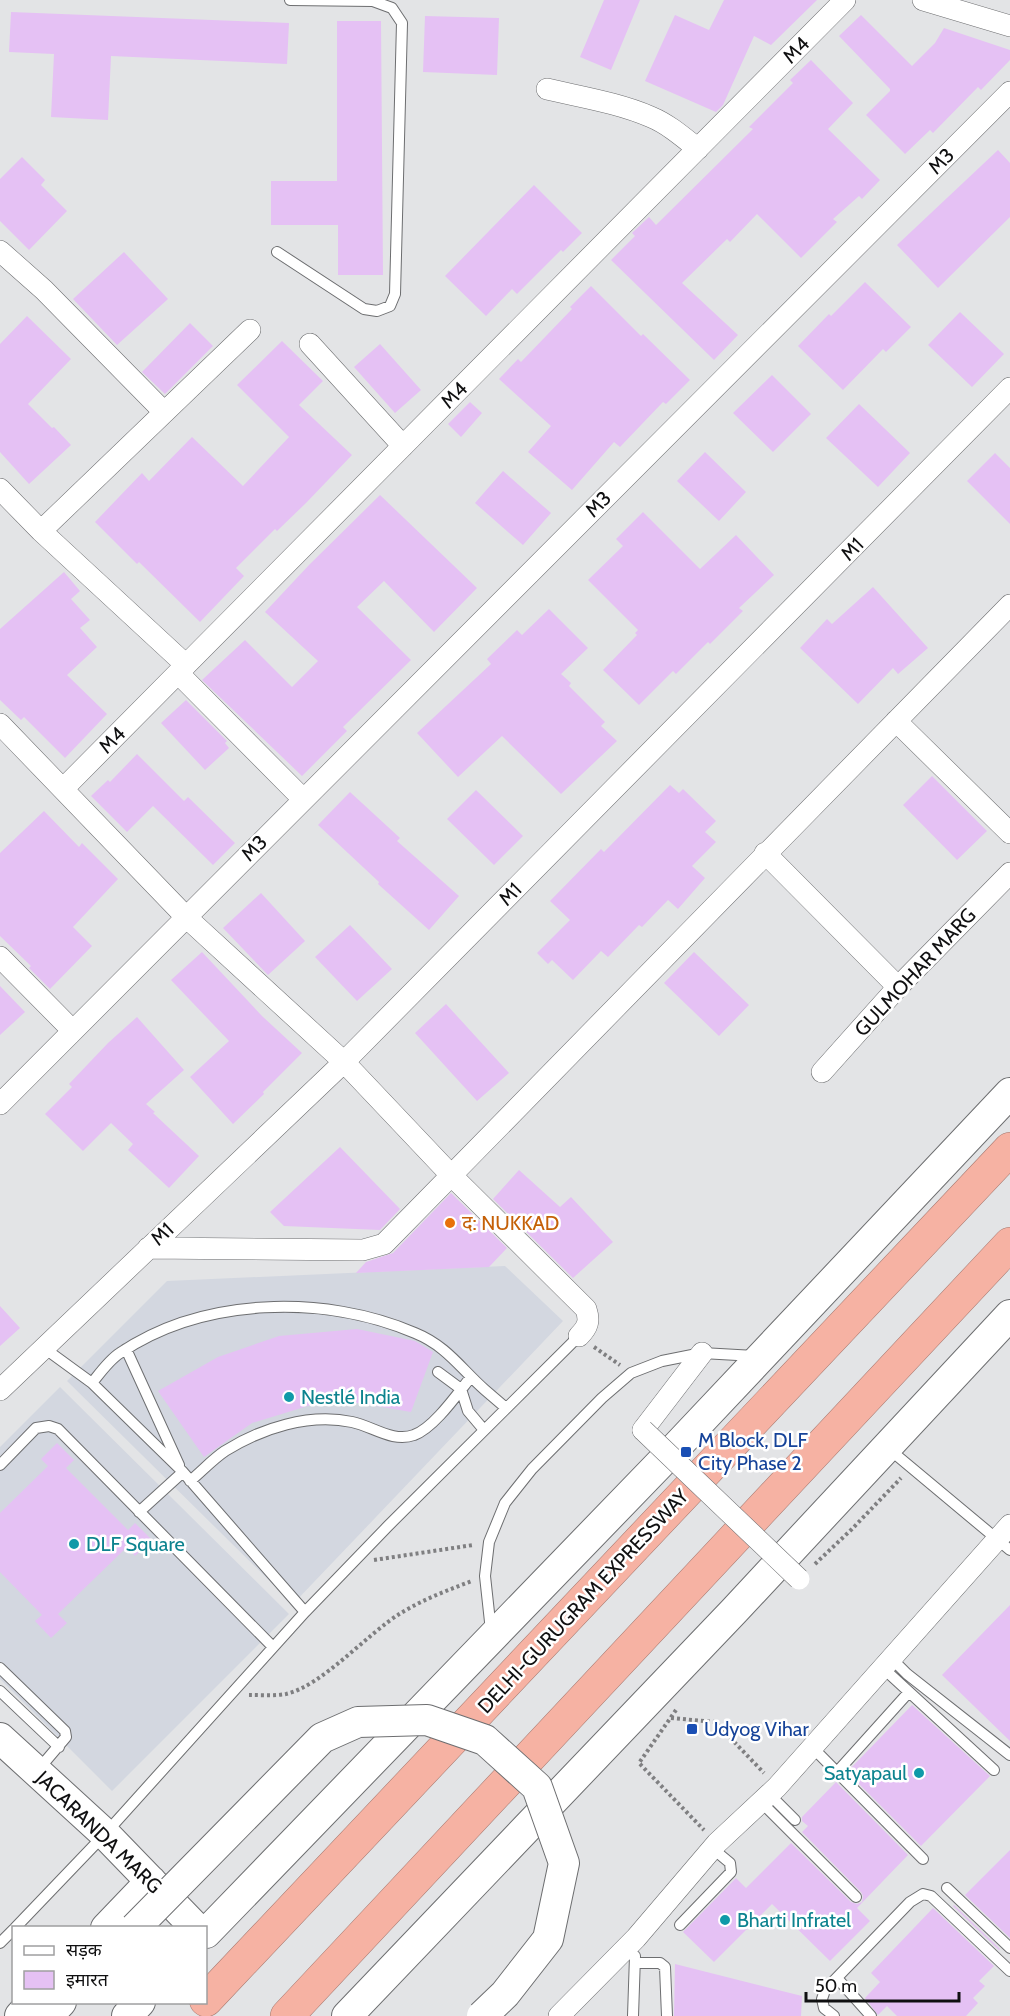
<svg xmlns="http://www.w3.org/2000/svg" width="1010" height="2016" font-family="Cabin,'Noto Sans Devanagari',sans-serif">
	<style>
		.built { fill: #d3d7e0 }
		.building { fill: #e5c1f4 }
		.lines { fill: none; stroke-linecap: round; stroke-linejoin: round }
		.lane-casing { stroke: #6d6e70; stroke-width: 12 }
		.street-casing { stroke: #6d6e70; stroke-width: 22 }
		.secondary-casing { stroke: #6d6e70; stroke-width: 32 }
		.highway-casing { stroke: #a67970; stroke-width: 34 }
		.path { stroke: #7f7f81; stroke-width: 4; stroke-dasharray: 3 3; stroke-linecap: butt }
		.lane { stroke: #fff; stroke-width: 10 }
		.street { stroke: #fff; stroke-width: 21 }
		.secondary { stroke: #fff; stroke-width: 30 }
		.highway { stroke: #f6b2a3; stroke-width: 33 }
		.street-bridge-casing { stroke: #6d6e70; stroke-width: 22; stroke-linecap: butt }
		.secondary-bridge-casing { stroke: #6d6e70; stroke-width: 32; stroke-linecap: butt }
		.street-bridge { stroke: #fff; stroke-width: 21 }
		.secondary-bridge { stroke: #fff; stroke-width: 30 }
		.food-dot { fill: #e8710a; stroke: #fff; stroke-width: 2 }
		.culture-dot { fill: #0f9aa8; stroke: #fff; stroke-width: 2 }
		.transit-dot { fill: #1a4fb4; stroke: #fff; stroke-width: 2 }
		.labels { text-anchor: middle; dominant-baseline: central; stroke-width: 5; stroke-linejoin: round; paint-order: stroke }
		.street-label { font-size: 20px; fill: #101011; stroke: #fff }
		.food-label { font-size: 20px; fill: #c56008; stroke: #fff; text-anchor: start }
		.culture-label { font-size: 20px; fill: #0d838f; stroke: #fff; text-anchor: start }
		.transit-label { font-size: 20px; fill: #164399; stroke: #fff; text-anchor: start }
	</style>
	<rect width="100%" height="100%" fill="#e3e4e6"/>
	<!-- built -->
	<path class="built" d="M 505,1266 L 563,1321 L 293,1604 L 67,1381 L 167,1281 Z
		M 60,1387 L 289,1614 L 112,1791 L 0,1679 L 0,1447 Z"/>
	<!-- building -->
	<path class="building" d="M 604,0 L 640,0 L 611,70 L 580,57 Z
		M 724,0 L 817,0 L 771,45 L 754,36 L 723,105 L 716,112 L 645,81 L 675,15 L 709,30 Z
		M 11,12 L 289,23 L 287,64 L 111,56 L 108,120 L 51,117 L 54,54 L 9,52 Z
		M 861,15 L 912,66 L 935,43 L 944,28 L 1010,50 L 1010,60 L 981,90 L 978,87 L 933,133 L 930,130 L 905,154 L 866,115 L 890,91 L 890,89 L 839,36 Z
		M 425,16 L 499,18 L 497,75 L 423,72 Z
		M 337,21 L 381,21 L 383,275 L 338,275 L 338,225 L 271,225 L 271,181 L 337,181 Z
		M 811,60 L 853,103 L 828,129 L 880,180 L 862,199 L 859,196 L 833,219 L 837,222 L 801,258 L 757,214 L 730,242 L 727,239 L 682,283 L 738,335 L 714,360 L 611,260 L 635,236 L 632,233 L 649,217 L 656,225 L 753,129 L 749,127 L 793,83 L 790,80 Z
		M 998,150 L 1010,163 L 1010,217 L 938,288 L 897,245 Z
		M 22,157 L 45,180 L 41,185 L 67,211 L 29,250 L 0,221 L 0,179 Z
		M 534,185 L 582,233 L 563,252 L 561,250 L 517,294 L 512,289 L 486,316 L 445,276 Z
		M 124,252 L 168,299 L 117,345 L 73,299 Z
		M 865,282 L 911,327 L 886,352 L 883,349 L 843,390 L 798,346 L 829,314 L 831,316 Z
		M 591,286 L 641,336 L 643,334 L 690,380 L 666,404 L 663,402 L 620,447 L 614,442 L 572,490 L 528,452 L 551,426 L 499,379 L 518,359 L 521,362 L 572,309 L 570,307 Z
		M 960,312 L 1004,354 L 972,387 L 928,345 Z
		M 27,316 L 71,359 L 28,404 L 52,428 L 54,427 L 71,445 L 29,484 L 0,452 L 0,344 Z
		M 190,323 L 213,346 L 165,394 L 142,372 Z
		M 282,341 L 323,381 L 299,405 L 352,455 L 306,503 L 277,531 L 275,529 L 236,568 L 244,576 L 200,622 L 139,562 L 137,564 L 95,522 L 142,473 L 149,481 L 192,437 L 243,486 L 289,437 L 237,385 Z
		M 380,344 L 421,390 L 395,413 L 354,367 Z
		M 772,375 L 811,414 L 773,452 L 733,413 Z
		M 470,402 L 482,413 L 461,437 L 448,424 Z
		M 859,404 L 910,453 L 878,487 L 826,438 Z
		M 705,452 L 746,492 L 719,521 L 677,481 Z
		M 995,453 L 1010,468 L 1010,524 L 967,481 Z
		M 503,471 L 551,513 L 523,545 L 475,503 Z
		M 380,495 L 477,588 L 434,632 L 384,581 L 357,607 L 411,660 L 343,727 L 347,731 L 302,776 L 202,680 L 245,640 L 292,687 L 318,661 L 265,612 L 309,565 Z
		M 643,512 L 700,569 L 736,535 L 774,575 L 739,608 L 743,611 L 710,644 L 708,642 L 676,674 L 673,671 L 639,705 L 603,670 L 637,635 L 635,633 L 638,630 L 588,580 L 623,546 L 616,539 Z
		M 64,572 L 80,591 L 71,599 L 90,620 L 80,628 L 97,647 L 67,675 L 107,714 L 65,758 L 24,717 L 21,720 L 0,700 L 0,629 Z
		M 873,587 L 928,648 L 898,674 L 893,668 L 858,704 L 800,648 L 827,619 L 832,624 Z
		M 549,609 L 588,648 L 561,674 L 571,683 L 569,686 L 605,722 L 601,726 L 617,741 L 561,794 L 502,736 L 458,777 L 417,733 L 491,664 L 487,659 L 517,630 L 522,635 Z
		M 186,700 L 227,741 L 225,743 L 229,748 L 205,770 L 161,723 Z
		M 137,754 L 184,801 L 188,797 L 235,843 L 213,865 L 153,806 L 127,832 L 91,796 L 108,780 L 110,782 Z
		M 932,776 L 987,831 L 957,860 L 903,805 Z
		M 670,785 L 679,793 L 683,789 L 716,821 L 705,832 L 716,842 L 692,866 L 705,878 L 678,909 L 668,900 L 642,927 L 639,925 L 608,957 L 601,951 L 573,980 L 552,960 L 548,964 L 537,953 L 570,920 L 550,901 L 601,849 L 604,852 Z
		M 476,790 L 523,836 L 494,865 L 447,819 Z
		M 350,792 L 400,838 L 397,841 L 459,896 L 429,930 L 378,884 L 379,882 L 318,825 Z
		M 44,811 L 79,847 L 82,843 L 118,879 L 73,927 L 92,946 L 50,989 L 29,968 L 31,966 L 0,936 L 0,853 Z
		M 261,893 L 305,941 L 268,975 L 223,928 Z
		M 350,925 L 392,969 L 357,1001 L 315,957 Z
		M 202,952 L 262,1016 L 302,1053 L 263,1092 L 264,1094 L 233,1124 L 190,1077 L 229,1041 L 171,980 Z
		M 694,952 L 749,1005 L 719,1036 L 664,983 Z
		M 0,986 L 25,1012 L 0,1035 Z
		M 446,1004 L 509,1073 L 477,1101 L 415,1033 Z
		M 137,1017 L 184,1070 L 146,1104 L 155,1112 L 153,1113 L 199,1156 L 169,1188 L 128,1150 L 133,1144 L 111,1123 L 83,1151 L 45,1114 L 72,1087 L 69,1084 L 108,1043 Z
		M 340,1147 L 400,1209 L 380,1230 L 284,1226 L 270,1212 Z
		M 519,1170 L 560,1207 L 571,1197 L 613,1242 L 573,1278 L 493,1199 Z
		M 451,1193 L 507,1248 L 489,1267 L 356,1273 L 366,1262 L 393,1253 Z
		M 0,1306 L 20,1328 L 0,1346 Z
		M 357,1329 L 415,1341 L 433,1352 L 411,1412 L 359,1403 L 311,1405 L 252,1423 L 204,1457 L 158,1391 L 218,1357 L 279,1336 Z
		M 57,1443 L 74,1460 L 66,1468 L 128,1530 L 135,1523 L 152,1540 L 135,1556 L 127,1547 L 58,1614 L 67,1623 L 51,1638 L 35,1621 L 42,1615 L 0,1572 L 0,1513 L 48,1466 L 41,1459 Z
		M 1010,1605 L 1010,1741 L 942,1675 Z
		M 912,1705 L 990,1776 L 921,1846 L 847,1772 Z
		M 836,1782 L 908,1855 L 857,1908 L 870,1921 L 830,1961 L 772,1904 L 714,1962 L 683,1932 L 736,1878 L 746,1888 L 791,1843 L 851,1902 L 857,1904 L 862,1902 L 863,1896 L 861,1892 L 802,1832 L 808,1826 L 802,1821 L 802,1817 Z
		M 1010,1850 L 1010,1938 L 965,1895 Z
		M 954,1905 L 1000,1949 L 999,1950 L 953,1906 Z
		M 933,1908 L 994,1966 L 979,1981 L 985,1986 L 973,1998 L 978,2003 L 966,2016 L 897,2016 L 887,2006 L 878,2015 L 865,1998 L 880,1982 L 871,1973 Z
		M 675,1964 L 802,1996 L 801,2016 L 674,2016 Z"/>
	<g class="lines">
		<!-- lane casing -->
		<g class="lane-casing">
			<path id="lane" d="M 277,252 L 364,309 L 377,311 L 390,306 L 395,294 L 402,23 L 392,8 L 373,1 L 290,0
				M 44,1348 L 92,1383
				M 126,1349 L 179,1465
				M 438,1372 L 461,1389 L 468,1411 L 484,1430
				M 889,1449 L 1010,1550
				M 0,1465 L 36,1428 L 49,1426 L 58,1429 L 273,1647
				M 190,1481 C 202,1471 213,1459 225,1451 C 262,1428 309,1413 352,1422 C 372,1426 393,1443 414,1435 C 434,1428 458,1393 471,1377
				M 139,1512 L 183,1472
				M 305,1612 L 182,1471 L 92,1383 C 100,1373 109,1360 120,1353 C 203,1297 324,1294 415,1333 C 447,1346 461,1369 485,1390 C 492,1396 499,1402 506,1408
				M 491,1631 L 485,1576 L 489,1542 L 505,1503 L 532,1469 L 602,1398 L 631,1373 L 662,1361 L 702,1353 L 755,1356
				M 891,1658 L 907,1674 L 1010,1755
				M 0,1668 L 65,1731 L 66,1737 L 38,1770
				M 883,1668 L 994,1770
				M 0,1691 L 59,1747
				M 812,1747 L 923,1859
				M 837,1772 L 909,1692
				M 769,1794 L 795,1820
				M 761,1802 L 856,1897
				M 947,1888 L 1010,1948
				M 680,1925 L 731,1872 L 730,1863 L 712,1848
				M 15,1928 L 105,1834 L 305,1612 L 388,1526 L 579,1336
				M 0,1943 L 14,1929
				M 635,1963 L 660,1963 L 665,1967 L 667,2016
				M 837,1978 L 871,2016
				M 633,2016 L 635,1956
				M 834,2016 L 824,2008 L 822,1999 L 825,1990 L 910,1902 L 923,1894 L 931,1896 L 1010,1971"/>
		</g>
		<!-- street casing -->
		<g class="street-casing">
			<path id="street" d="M 923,0 L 1010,26
				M 547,89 C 581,97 619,103 651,117 C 668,124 683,137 698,149
				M 0,251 L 44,290 L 164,412
				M 310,344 L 403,446
				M 0,489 L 41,531 L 186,665
				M 41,531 L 250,330
				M 178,673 L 303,799
				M 896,721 L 1010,833
				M 0,724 L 186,917 L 344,1062 L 450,1174 L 586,1309 C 590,1321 588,1327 579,1336
				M 63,789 L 845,0
				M 765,853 L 898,987
				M 0,957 L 73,1031
				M 822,1072 L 898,987 L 1010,873
				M 0,1104 L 1010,92
				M 148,1248 L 363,1250 L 384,1244 L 1010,605
				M 0,1390 L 344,1062 L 1010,388
				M 643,1430 L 702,1353
				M 559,2016 L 636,1938 L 717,1843 L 777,1787 L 1010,1525"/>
		</g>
		<!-- secondary casing -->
		<g class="secondary-casing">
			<path id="secondary" d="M 0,1738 L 105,1834 L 196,1928
				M 106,1928 L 151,1881
				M 206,1933 L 678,1445 L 1010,1093
				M 20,2016 L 33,2002
				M 48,2016 L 61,2002
				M 127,2016 L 140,2002
				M 347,2016 L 734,1611 L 1010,1315"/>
		</g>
		<!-- highway casing -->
		<g class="highway-casing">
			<path id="highway" d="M 206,2000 L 1010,1149
				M 287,2016 L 1010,1244"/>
		</g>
		<!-- path -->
		<path class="path" d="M 594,1347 L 620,1365
			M 374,1560 L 473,1545
			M 815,1564 L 852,1529 L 901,1478
			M 249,1695 C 261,1695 275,1696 286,1694 C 322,1686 368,1633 401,1613 C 424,1599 448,1590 472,1581
			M 676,1710 L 639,1763 L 704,1830
			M 671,1718 L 715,1722 L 764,1773"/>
		<!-- lane -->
		<use href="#lane" class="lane"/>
		<!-- street -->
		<use href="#street" class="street"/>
		<!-- secondary -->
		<use href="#secondary" class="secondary"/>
		<!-- highway -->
		<use href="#highway" class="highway"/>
		<!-- street-bridge casing -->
		<g class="street-bridge-casing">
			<path id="street-bridge" d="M 643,1430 L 799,1579"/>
		</g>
		<!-- secondary-bridge casing -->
		<g class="secondary-bridge-casing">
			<path id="secondary-bridge" d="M 135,1928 L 322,1738 L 358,1722 L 427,1720 L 485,1740 L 537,1787 L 564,1863 L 548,1939 L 505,1994 L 482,2016"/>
		</g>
		<!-- street-bridge -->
		<use href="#street-bridge" class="street-bridge"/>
		<!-- secondary-bridge -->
		<use href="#secondary-bridge" class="secondary-bridge"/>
	</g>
	<!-- markers -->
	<circle class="food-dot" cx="450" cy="1223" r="6"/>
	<g class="culture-dot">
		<circle cx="289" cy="1397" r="6"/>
		<circle cx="74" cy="1544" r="6"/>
		<circle cx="919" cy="1773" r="6"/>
		<circle cx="725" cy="1920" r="6"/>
	</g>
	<g class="transit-dot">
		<rect x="680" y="1446" width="12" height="12" rx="3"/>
		<rect x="686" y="1723" width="12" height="12" rx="3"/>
	</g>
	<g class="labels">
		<!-- street labels -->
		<g class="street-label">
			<text transform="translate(796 50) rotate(-45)">M4</text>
			<text transform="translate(941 161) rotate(-45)">M3</text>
			<text transform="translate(454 395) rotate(-45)">M4</text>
			<text transform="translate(598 504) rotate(-45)">M3</text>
			<text transform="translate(852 549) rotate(-45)">M1</text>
			<text transform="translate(112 740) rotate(-45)">M4</text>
			<text transform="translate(254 848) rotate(-45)">M3</text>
			<text transform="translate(510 894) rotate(-45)">M1</text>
			<text transform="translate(915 972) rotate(-47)">GULMOHAR MARG</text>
			<text transform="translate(162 1234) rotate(-43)">M1</text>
			<text transform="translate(583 1601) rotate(-47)">DELHI-GURUGRAM EXPRESSWAY</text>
			<text transform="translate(99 1832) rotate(44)">JACARANDA MARG</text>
		</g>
		<!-- food labels -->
		<g class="food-label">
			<text x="462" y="1223">द: NUKKAD</text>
		</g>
		<!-- culture labels -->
		<g class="culture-label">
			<text x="301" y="1397">Nestlé India</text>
			<text x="86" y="1544">DLF Square</text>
			<text x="907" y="1773" text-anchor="end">Satyapaul</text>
			<text x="737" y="1920">Bharti Infratel</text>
		</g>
		<!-- transit labels -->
		<g class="transit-label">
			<text x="698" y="1440">M Block, DLF<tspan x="698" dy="23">City Phase 2</tspan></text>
			<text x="704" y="1729">Udyog Vihar</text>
		</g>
	</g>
	<!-- legend -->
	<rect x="12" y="1926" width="195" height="78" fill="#ffffff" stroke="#9f9fa0" stroke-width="1.5"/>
	<rect x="24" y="1946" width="30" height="9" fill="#ffffff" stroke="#9f9fa0" stroke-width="1.5"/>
	<text x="66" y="1956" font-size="18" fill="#101011">सड़क</text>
	<rect x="24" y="1971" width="30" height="18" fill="#e5c1f4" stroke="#9f9fa0" stroke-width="1.5"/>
	<text x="66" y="1986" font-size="18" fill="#101011">इमारत</text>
	<!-- scale -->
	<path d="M806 1992v9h153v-9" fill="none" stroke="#101011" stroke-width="3"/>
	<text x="815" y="1992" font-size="18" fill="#101011" stroke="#ffffff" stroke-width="4.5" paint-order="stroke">50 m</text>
</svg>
